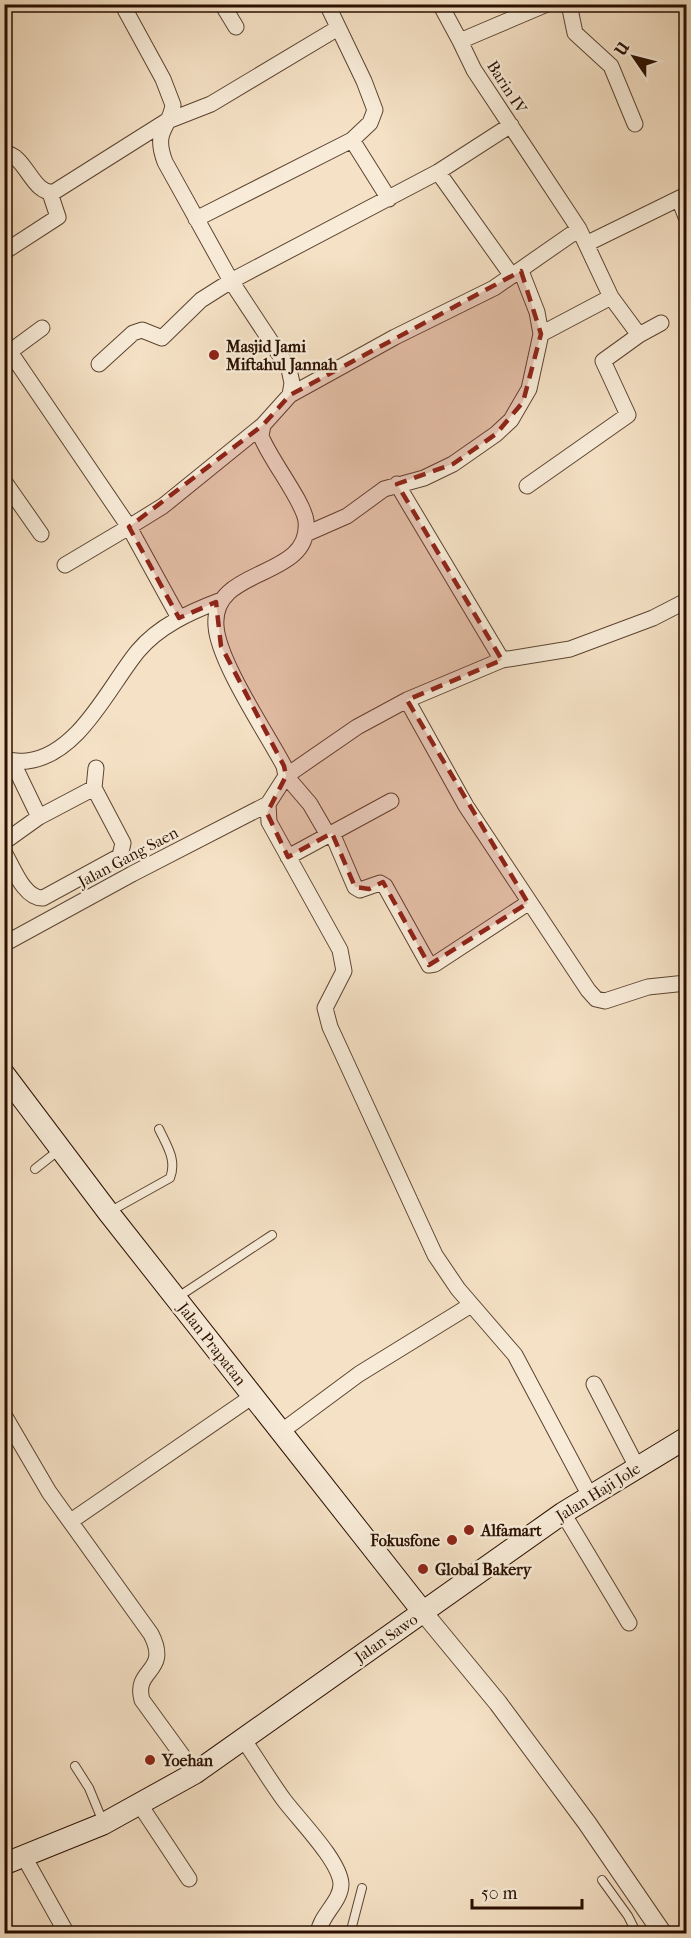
<svg xmlns="http://www.w3.org/2000/svg" width="691" height="1938" font-family="'IM FELL French Canon',serif">
	<style>
		.lines { fill: none; stroke-linecap: round; stroke-linejoin: round }
		.service-casing { stroke: #5c4431; stroke-width: 10 }
		.minor-casing { stroke: #5c4431; stroke-width: 17 }
		.tertiary-casing { stroke: #5c4431; stroke-width: 20 }
		.secondary-casing { stroke: #290f00; stroke-width: 23 }
		.service { stroke: #f8ecd9; stroke-width: 8 }
		.minor { stroke: #f8ecd9; stroke-width: 15 }
		.tertiary { stroke: #f8ecd9; stroke-width: 18 }
		.secondary { stroke: #f8ecd9; stroke-width: 21 }
		.marked { fill: #8f2418; fill-opacity: 0.2; stroke: #8f2418; stroke-width: 4.5; stroke-dasharray: 12 8; stroke-linejoin: round }
		.poi-dot { fill: #8f2418; stroke: #f8ecd9; stroke-width: 2 }
		.labels { text-anchor: middle; dominant-baseline: central; stroke-width: 5; stroke-linejoin: round; paint-order: stroke }
		.street-label { font-size: 16px; fill: #290f00; stroke: #f8ecd9 }
		.poi-label { font-size: 16px; font-weight: bold; fill: #290f00; stroke: #f8ecd9; text-anchor: start }
	</style>
	<rect width="100%" height="100%" fill="#f5e1c5"/>
	<filter id="stains"><feTurbulence type="fractalNoise" baseFrequency=".00333" numOctaves="4"/><feColorMatrix values="0 0 0 0 .2 0 0 0 0 .09 0 0 0 0 .02 0 0 0 .5 -.17"/></filter>
	<radialGradient id="worn" r=".72"><stop offset=".6" stop-color="#630" stop-opacity="0"/><stop offset="1" stop-color="#630" stop-opacity=".3"/></radialGradient>
	<g class="lines">
		<!-- service casing -->
		<g class="service-casing">
			<path id="service" d="M 35,1169 L 59,1150
				M 109,1212 L 170,1178 C 177,1160 167,1146 159,1129
				M 178,1297 L 272,1235
				M 75,1766 L 89,1788 L 103,1822
				M 602,1880 L 628,1916 L 637,1934
				M 350,1934 L 362,1888"/>
		</g>
		<!-- minor casing -->
		<g class="minor-casing">
			<path id="minor" d="M 122,4 L 163,79 L 173,105 C 169,130 153,130 165,162 L 231,281 L 289,369 L 292,383 L 290,395 L 263,425 L 261,436 C 269,458 304,502 306,521 C 312,581 211,565 216,626 C 218,661 266,732 284,766 L 286,776 L 268,804 L 269,822 L 340,950 L 344,971 L 325,1008 L 330,1027 L 435,1255 L 458,1289 L 515,1355 L 590,1496
				M 222,4 L 236,27
				M 440,4 L 460,41
				M 547,4 L 460,41 L 474,70 L 579,229 L 611,297 L 639,335 L 661,323
				M 569,4 L 575,33 L 611,66 L 635,124
				M 352,140 L 389,199
				M 4,153 C 26,154 32,195 54,192 L 165,122 L 211,104 L 338,28
				M 438,172 L 512,276
				M 679,199 L 686,217
				M 196,219 L 352,140 L 370,123 L 375,110 L 364,81 L 327,4
				M 586,244 L 686,195
				M 4,252 L 58,217 L 50,193
				M 541,334 L 611,297
				M 10,352 L 129,527 L 163,506 L 263,425
				M 4,356 L 42,328
				M 99,364 L 133,333 L 142,330 L 162,338 L 201,300 L 231,281 L 438,172 L 511,125
				M 290,395 L 395,337 L 494,288 L 579,229
				M 4,481 L 41,534
				M 397,484 L 502,660
				M 527,486 L 628,415 L 603,361 L 639,335
				M 306,534 L 347,516 L 384,489 L 424,478 L 453,464 L 496,434 L 511,420 L 529,389 L 541,334 L 537,312 L 521,271
				M 65,565 L 129,527 L 179,618
				M 407,700 L 466,806 L 588,990 L 596,999 L 605,1001 L 648,987 L 686,983
				M 4,760 C 12,760 20,762 27,761 C 79,755 109,686 138,651 C 159,626 190,612 219,601
				M 12,761 L 39,817
				M 332,833 L 355,887 L 360,890 L 380,883 L 385,886 L 429,965 L 435,964 L 528,903
				M 328,835 L 310,804 L 286,776 L 357,727 L 407,700 L 502,660 L 570,649 L 653,618 L 686,601
				M 4,842 L 39,817 L 94,788 L 96,768
				M 4,852 C 13,867 24,899 43,898 L 120,856 L 123,843 L 94,788
				M 288,857 L 391,801
				M 4,944 L 132,874 L 268,804
				M 594,1384 L 637,1467
				M 4,1415 L 49,1492 L 151,1634 C 171,1673 133,1668 142,1700 L 195,1773
				M 282,1431 L 359,1374 L 471,1305
				M 563,1513 L 629,1623
				M 71,1521 L 253,1396
				M 243,1739 C 257,1759 270,1781 284,1800 C 299,1820 340,1861 341,1884 C 341,1902 320,1915 318,1934
				M 140,1805 L 189,1879
				M 23,1855 L 67,1934"/>
		</g>
		<!-- tertiary casing -->
		<g class="tertiary-casing">
			<path id="tertiary" d="M 423,1612 L 498,1703 L 587,1823 L 663,1934"/>
		</g>
		<!-- secondary casing -->
		<g class="secondary-casing">
			<path id="secondary" d="M 4,1074 L 108,1212 L 423,1612
				M 4,1864 L 103,1824 L 195,1773 L 563,1513 L 686,1438"/>
		</g>
		<!-- service -->
		<use href="#service" class="service"/>
		<!-- minor -->
		<use href="#minor" class="minor"/>
		<!-- tertiary -->
		<use href="#tertiary" class="tertiary"/>
		<!-- secondary -->
		<use href="#secondary" class="secondary"/>
	</g>
	<!-- marked area -->
	<path class="marked" d="M 521,271 L 541,334 L 523,402 L 496,434 L 453,464 L 397,484 L 502,660 L 407,700 L 528,903 L 429,965 L 383,882 L 369,889 L 355,887 L 332,833 L 288,857 L 267,813 L 286,776 L 284,766 L 221,646 L 216,602 L 179,618 L 129,527 L 263,425 L 290,395 Z"/>
	<!-- markers -->
	<g class="poi-dot">
		<circle cx="214" cy="355" r="6"/>
		<circle cx="469" cy="1530" r="6"/>
		<circle cx="452" cy="1540" r="6"/>
		<circle cx="423" cy="1569" r="6"/>
		<circle cx="150" cy="1760" r="6"/>
	</g>
	<g class="labels">
		<!-- street labels -->
		<g class="street-label">
			<text transform="translate(507 87) rotate(57)">Barin IV</text>
			<text transform="translate(128 857) rotate(-28)">Jalan Gang Saen</text>
			<text transform="translate(212 1344) rotate(52)">Jalan Prapatan</text>
			<text transform="translate(598 1492) rotate(-32)">Jalan Haji Jole</text>
			<text transform="translate(386 1638) rotate(-35)">Jalan Sawo</text>
		</g>
		<!-- poi labels -->
		<g class="poi-label">
			<text x="226" y="346">Masjid Jami<tspan x="226" dy="18">Miftahul Jannah</tspan></text>
			<text x="481" y="1530">Alfamart</text>
			<text x="440" y="1540" text-anchor="end">Fokusfone</text>
			<text x="435" y="1569">Global Bakery</text>
			<text x="162" y="1760">Yoehan</text>
		</g>
	</g>
	<!-- margin -->
	<rect width="691" height="1938" fill="none" stroke="#f5e1c5" stroke-width="24"/>
	<rect x="6" y="6" width="679" height="1926" fill="none" stroke="#290f00" stroke-width="3"/>
	<rect x="12" y="12" width="667" height="1914" fill="none" stroke="#290f00" stroke-width="1.5"/>
	<!-- north arrow -->
	<g transform="translate(634 57) rotate(305)" stroke="#f8ecd9" stroke-width="4.5" paint-order="stroke">
	<path d="M0-4.5L10 22L0 15L-10 22Z" fill="#290f00"/>
	<text y="-9" font-size="16" font-weight="bold" text-anchor="middle" fill="#290f00">U</text>
	</g>
	<!-- scale -->
	<path d="M472 1899v9h110v-9" fill="none" stroke="#290f00" stroke-width="3"/>
	<text x="481" y="1899" font-size="18" fill="#290f00" stroke="#f8ecd9" stroke-width="4.5" paint-order="stroke">50 m</text>
	<rect width="100%" height="100%" filter="url(#stains)"/>
	<rect width="100%" height="100%" fill="url(#worn)"/>
</svg>
